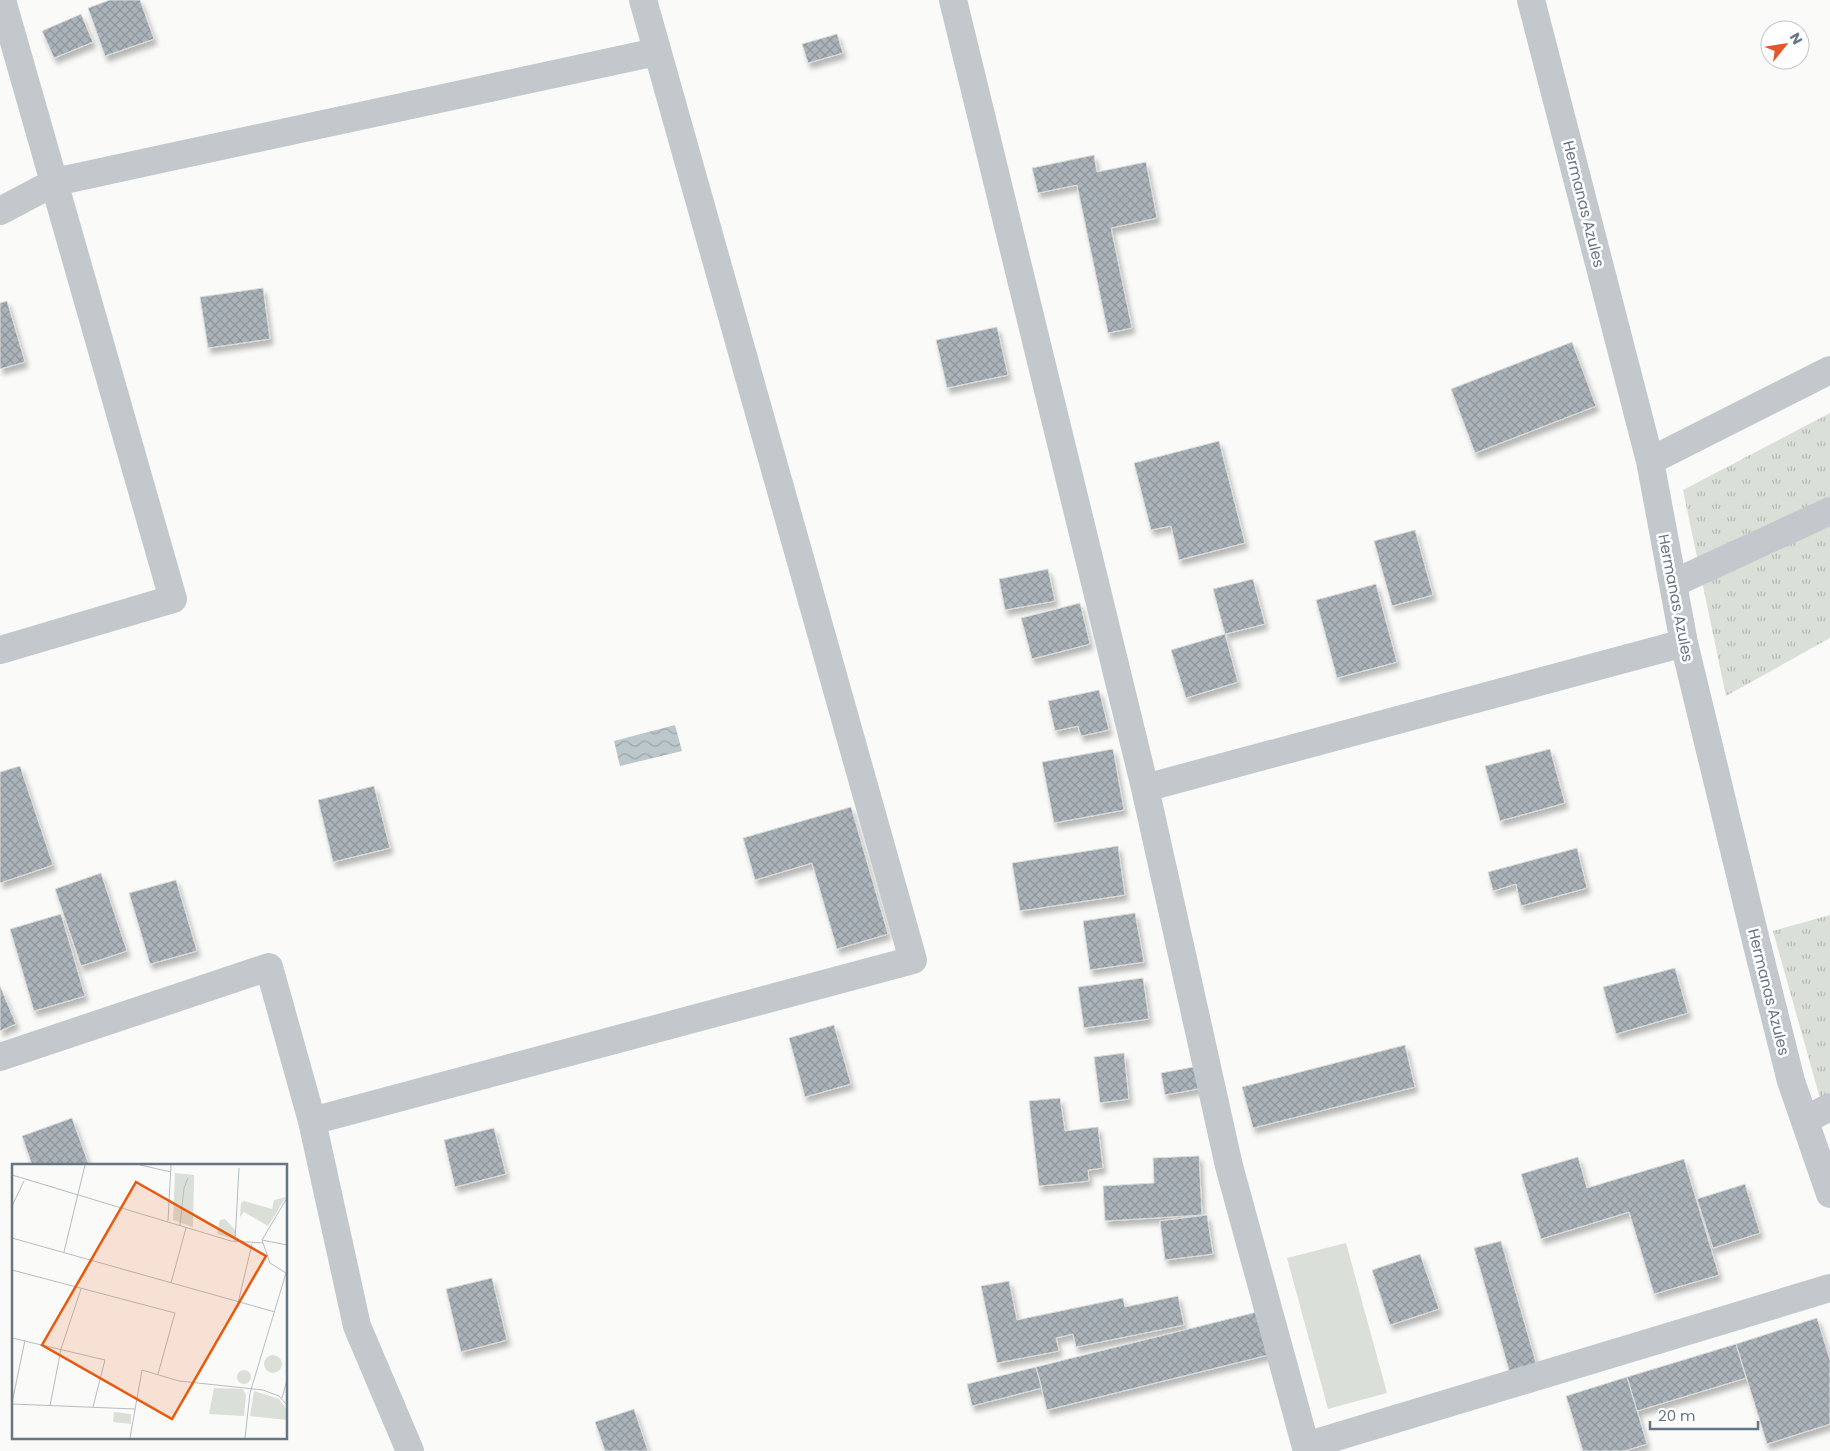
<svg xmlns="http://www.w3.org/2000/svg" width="1830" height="1451" font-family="Poppins,sans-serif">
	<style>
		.grass { fill: url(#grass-tufts) }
		.park { fill: #dadfd7 }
		.water { fill: url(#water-waves) }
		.building { fill: url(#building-cross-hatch); stroke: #dcdcda; filter: url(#shadow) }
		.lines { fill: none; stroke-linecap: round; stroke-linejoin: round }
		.minor { stroke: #c3c8cc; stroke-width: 28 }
		.labels { text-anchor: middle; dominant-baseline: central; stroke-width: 5; stroke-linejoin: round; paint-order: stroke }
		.street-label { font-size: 15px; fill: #657683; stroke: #fff }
		.inset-road { fill: none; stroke: #b5bdc2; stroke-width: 1 }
		.view { fill: #e8590c; fill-opacity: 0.15; stroke: #e8590c; stroke-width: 2.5 }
		.inset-edge { fill: none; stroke: #657683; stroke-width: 2.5 }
	</style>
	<defs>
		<pattern id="grass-tufts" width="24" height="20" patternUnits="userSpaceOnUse" patternTransform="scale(1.25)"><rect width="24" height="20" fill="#dadfd7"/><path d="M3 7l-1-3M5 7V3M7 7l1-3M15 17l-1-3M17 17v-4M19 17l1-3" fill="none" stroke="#b4b9b4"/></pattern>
		<pattern id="water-waves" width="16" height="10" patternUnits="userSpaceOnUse" patternTransform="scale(1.25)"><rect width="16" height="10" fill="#bbc7cb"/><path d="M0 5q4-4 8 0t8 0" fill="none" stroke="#9ca6aa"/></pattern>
		<pattern id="building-cross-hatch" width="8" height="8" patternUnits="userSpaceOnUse" patternTransform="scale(1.25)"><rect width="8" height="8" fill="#aab3b9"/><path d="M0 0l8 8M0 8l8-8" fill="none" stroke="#8e969c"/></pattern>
		<filter id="shadow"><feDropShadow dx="3" dy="5.5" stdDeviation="2.5" flood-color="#0004"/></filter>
	</defs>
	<rect width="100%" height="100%" fill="#fafaf8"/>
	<!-- grass -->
	<path class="grass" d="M 1830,413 L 1830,638 L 1726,696 L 1683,490 Z
		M 1830,915 L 1830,1107 L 1823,1109 L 1773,931 Z"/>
	<!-- park -->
	<path class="park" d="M 1346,1243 L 1387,1393 L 1328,1409 L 1287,1258 Z"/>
	<!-- water -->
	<path class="water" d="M 675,725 L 682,751 L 620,766 L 614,741 Z"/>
	<!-- building -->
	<path class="building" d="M 110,0 L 140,0 L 154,39 L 105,56 L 88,8 Z
		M 81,14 L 93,42 L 54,58 L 42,31 Z
		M 837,34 L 843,53 L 808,63 L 802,44 Z
		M 1094,155 L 1097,172 L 1146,162 L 1157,218 L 1111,228 L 1132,328 L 1108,333 L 1077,185 L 1038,193 L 1032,168 Z
		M 263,288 L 270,339 L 208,348 L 200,297 Z
		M 7,301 L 25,362 L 0,369 L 0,303 Z
		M 997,327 L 1008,375 L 947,388 L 936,340 Z
		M 1572,342 L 1596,406 L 1475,453 L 1451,389 Z
		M 1219,441 L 1245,543 L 1179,560 L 1171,526 L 1151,530 L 1134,463 Z
		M 1415,530 L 1433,595 L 1392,606 L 1374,541 Z
		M 1048,569 L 1055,601 L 1005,610 L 999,579 Z
		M 1253,579 L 1265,624 L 1225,634 L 1213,589 Z
		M 1376,584 L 1397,662 L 1337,678 L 1316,600 Z
		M 1080,603 L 1090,644 L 1032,659 L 1021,618 Z
		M 1225,634 L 1238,682 L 1186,698 L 1171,650 Z
		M 1099,690 L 1109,730 L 1081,736 L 1078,726 L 1055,731 L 1048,701 Z
		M 1113,749 L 1124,810 L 1054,823 L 1042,762 Z
		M 1550,749 L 1565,803 L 1500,821 L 1485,766 Z
		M 20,766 L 53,865 L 0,883 L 0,772 Z
		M 374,786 L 390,848 L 333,862 L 318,800 Z
		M 851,807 L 888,934 L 837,949 L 812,863 L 755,880 L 743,838 Z
		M 1118,846 L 1125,895 L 1020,911 L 1012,863 Z
		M 1577,848 L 1587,888 L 1521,906 L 1516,884 L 1493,891 L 1488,872 Z
		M 101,873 L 127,951 L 81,966 L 55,889 Z
		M 176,880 L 197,951 L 150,964 L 129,893 Z
		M 1135,913 L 1144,962 L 1090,970 L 1083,921 Z
		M 61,914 L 85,996 L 34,1011 L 10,929 Z
		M 1675,968 L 1688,1013 L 1616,1034 L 1603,987 Z
		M 1143,978 L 1149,1019 L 1084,1028 L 1078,987 Z
		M 0,986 L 16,1024 L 0,1031 Z
		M 834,1025 L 851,1084 L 805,1097 L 789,1038 Z
		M 1405,1045 L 1415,1087 L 1253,1128 L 1242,1087 Z
		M 1124,1053 L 1129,1099 L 1100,1103 L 1094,1057 Z
		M 1199,1066 L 1203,1088 L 1165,1095 L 1161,1073 Z
		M 1060,1098 L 1065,1131 L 1098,1127 L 1103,1168 L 1088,1170 L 1089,1181 L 1039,1186 L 1029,1101 Z
		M 72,1118 L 89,1165 L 32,1165 L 22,1136 Z
		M 494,1128 L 506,1174 L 455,1187 L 444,1140 Z
		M 1199,1156 L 1202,1215 L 1105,1221 L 1103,1186 L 1154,1183 L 1153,1158 Z
		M 1578,1157 L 1587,1188 L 1684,1159 L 1719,1275 L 1654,1294 L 1629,1212 L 1541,1239 L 1521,1174 Z
		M 1745,1184 L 1760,1233 L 1713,1248 L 1697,1199 Z
		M 1207,1215 L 1213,1254 L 1165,1260 L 1160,1221 Z
		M 1501,1241 L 1538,1370 L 1511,1377 L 1474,1248 Z
		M 1420,1254 L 1439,1309 L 1390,1325 L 1372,1270 Z
		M 492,1278 L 507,1340 L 461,1352 L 446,1289 Z
		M 1009,1281 L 1017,1320 L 1123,1298 L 1125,1307 L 1178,1296 L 1184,1325 L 1076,1347 L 1073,1334 L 1056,1338 L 1059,1351 L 997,1363 L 981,1286 Z
		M 1261,1311 L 1272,1354 L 1047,1410 L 1036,1367 Z
		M 1817,1318 L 1830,1360 L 1830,1424 L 1767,1444 L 1736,1344 Z
		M 1736,1344 L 1746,1378 L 1637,1411 L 1627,1377 Z
		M 1036,1367 L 1042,1388 L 972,1406 L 967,1384 Z
		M 1627,1377 L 1647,1444 L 1624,1451 L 1583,1451 L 1566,1396 Z
		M 634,1409 L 648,1451 L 605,1451 L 595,1422 Z"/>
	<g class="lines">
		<!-- minor -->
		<path class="minor" d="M 953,0 L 1145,788 L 1229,1166 L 1307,1451
			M 1531,0 L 1650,461 L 1684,643 L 1757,945 L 1791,1081 L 1830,1194
			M 0,211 L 55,182 L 656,52
			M 1650,461 L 1830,370
			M 1674,583 L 1830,511
			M 0,650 L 173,599 L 2,0
			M 1145,788 L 1684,643
			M 0,1057 L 269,967 L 312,1121 L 357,1326 L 410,1451
			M 1805,1120 L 1830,1107
			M 312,1121 L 913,960 L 643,0
			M 1306,1446 L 1830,1288"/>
	</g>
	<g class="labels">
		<!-- street labels -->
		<g class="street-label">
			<text transform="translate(1584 204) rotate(76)">Hermanas Azules</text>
			<text transform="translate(1676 598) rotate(79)">Hermanas Azules</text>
			<text transform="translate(1769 992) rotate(76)">Hermanas Azules</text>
		</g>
	</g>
	<!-- overview -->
	<g transform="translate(12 1164)">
		<rect width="275" height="275" fill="#fafaf8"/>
		<path d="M 163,9 L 182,11 L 181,63 L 161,56 ZM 274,33 L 256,62 L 232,48 L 228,53 L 229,39 L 232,37 L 260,45 L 262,36 ZM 213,55 L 223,66 L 223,75 L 205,70 L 208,56 ZM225 213a7 7 0 1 1 14 0a7 7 0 1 1-14 0Z" fill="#dadfd7"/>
		<path d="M 202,224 L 231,225 L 234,231 L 232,252 L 197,250 ZM 242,227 L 267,235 L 275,246 L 275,256 L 238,252 Z" fill="#dadfd7"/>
		<path d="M252 200a9 9 0 1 1 18 0a9 9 0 1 1-18 0ZM 102,248 L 119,250 L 119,260 L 101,258 Z" fill="#dadfd7"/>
		<path class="inset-road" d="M 128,1 L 159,8M 0,11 L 219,77 L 251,79M 0,42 L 12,17M 156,57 L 159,1M 168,61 L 172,24 L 176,14M 0,74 L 263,148M 250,76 L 275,81M 223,77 L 227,4M 52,88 L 73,1M 0,106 L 163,149 L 146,210M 159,119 L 174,64M 226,139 L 240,80M 0,174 L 93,196 L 81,243M 270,234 L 275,216M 0,239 L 13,176M 0,240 L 123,245M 38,242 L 49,185 L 69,125M 118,274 L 130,206 L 167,217 L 251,226 L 267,232 L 275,241M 233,274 L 238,229 L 274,109 L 258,99 L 250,76 L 275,34"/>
		<path class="view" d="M 124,18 L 254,92 L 160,255 L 30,181 Z"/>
		<rect width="275" height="275" class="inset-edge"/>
	</g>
	<!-- north arrow -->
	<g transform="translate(1785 45) rotate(60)"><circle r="24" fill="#ffffff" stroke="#c1c8cd"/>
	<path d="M0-4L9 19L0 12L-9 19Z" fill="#e4572e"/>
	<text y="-8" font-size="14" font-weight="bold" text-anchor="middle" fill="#657683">N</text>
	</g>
	<!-- scale -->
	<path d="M1650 1421v8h108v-8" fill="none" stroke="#657683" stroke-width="2.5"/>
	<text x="1658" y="1421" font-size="15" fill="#657683" stroke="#ffffff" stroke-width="4" paint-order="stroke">20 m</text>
</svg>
